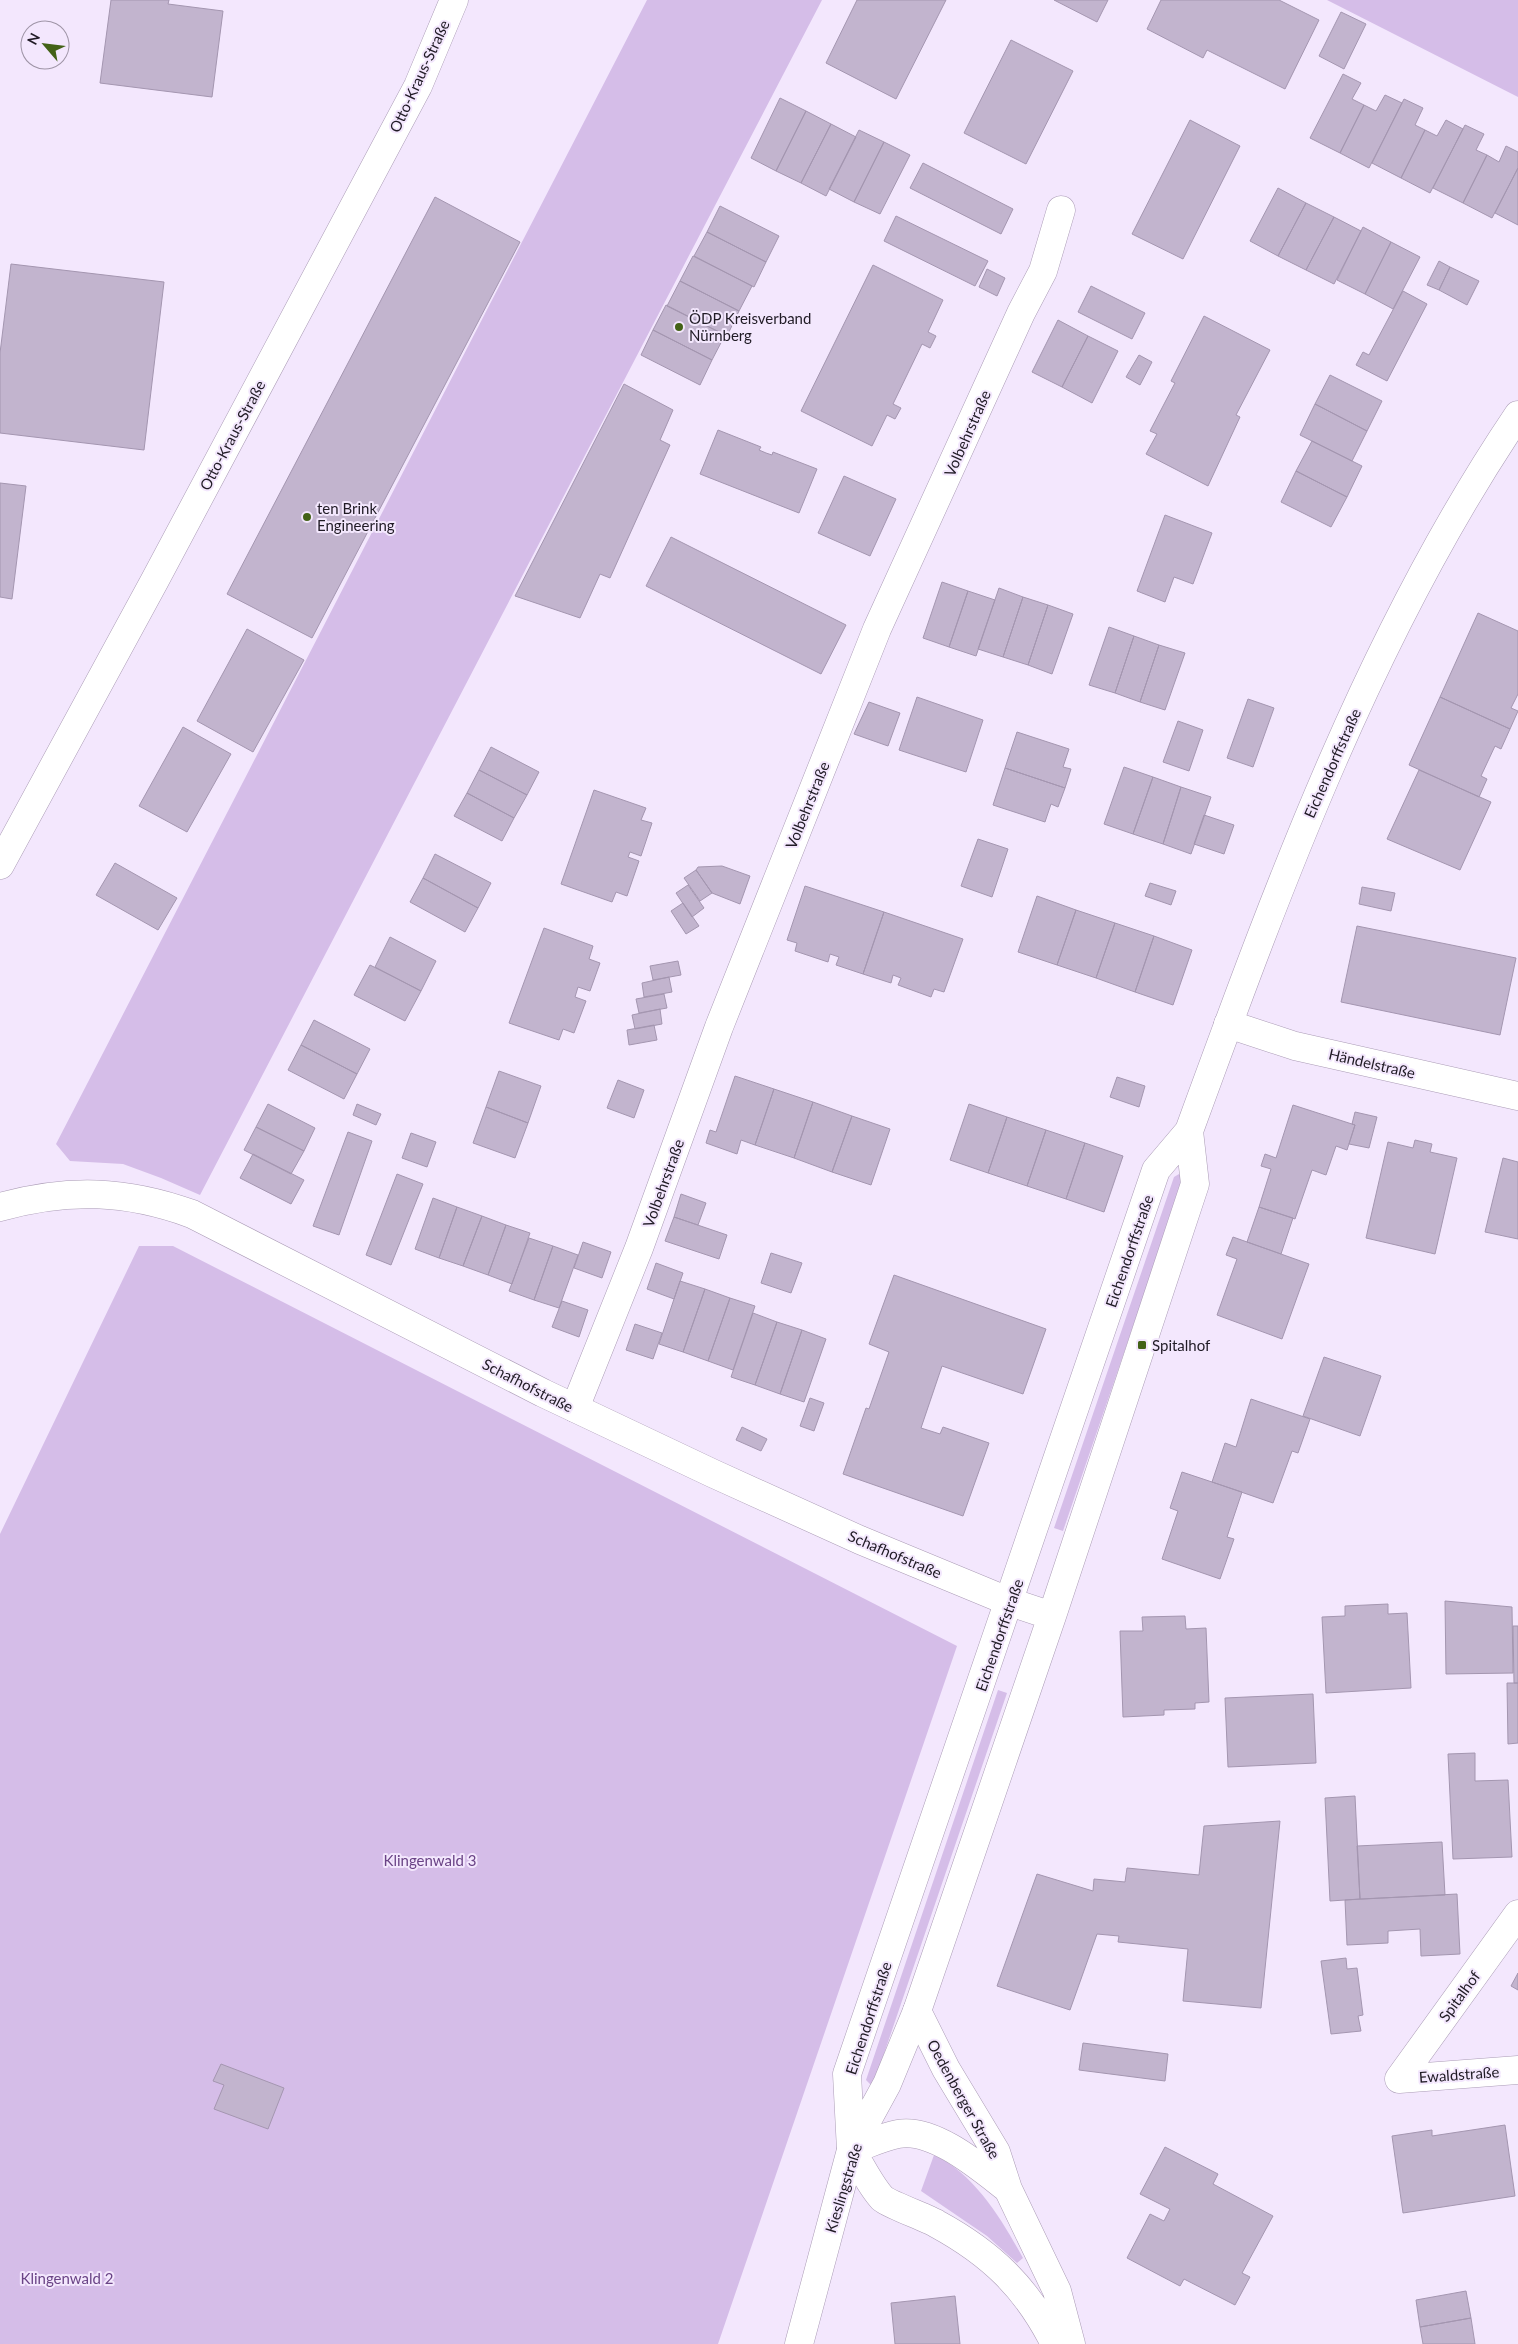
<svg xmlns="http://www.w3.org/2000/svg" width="1518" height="2344" font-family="Lato,sans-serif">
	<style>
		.green { fill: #d5bde8 }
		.building { fill: #c2b4ce; stroke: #a496b0 }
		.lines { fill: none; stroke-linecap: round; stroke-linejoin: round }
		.minor-casing { stroke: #ab9cb6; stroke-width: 29 }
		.tertiary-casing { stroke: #ab9cb6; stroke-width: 29 }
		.minor { stroke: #fff; stroke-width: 28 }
		.tertiary { stroke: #fff; stroke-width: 28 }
		.poi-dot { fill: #436217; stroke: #f3e7fd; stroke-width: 2 }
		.labels { text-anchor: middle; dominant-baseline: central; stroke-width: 4; stroke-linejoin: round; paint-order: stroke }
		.street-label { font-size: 15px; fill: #201b25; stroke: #f3e7fd }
		.poi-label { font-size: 15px; fill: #201b25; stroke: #f3e7fd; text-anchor: start }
		.park-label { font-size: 15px; fill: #6a4386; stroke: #f3e7fd }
	</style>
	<rect width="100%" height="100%" fill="#f3e7fd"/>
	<!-- green -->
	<path class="green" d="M 647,0 L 822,0 L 200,1195 L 161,1178 L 123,1164 L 70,1161 L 56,1144 Z
		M 1327,0 L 1518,0 L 1518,97 Z
		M 1179,1174 L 1183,1180 L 1063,1531 L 1054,1528 L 1174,1177 Z
		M 139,1246 L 173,1246 L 957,1646 L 718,2344 L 0,2344 L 0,1534 Z
		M 998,1690 L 1007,1693 L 874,2083 L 871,2085 L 866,2080 Z
		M 934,2155 C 975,2174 1002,2220 1023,2258 L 1017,2263 L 987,2236 L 921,2191 Z"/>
	<!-- building -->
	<path class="building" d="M 111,0 L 169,0 L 168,4 L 223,11 L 212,97 L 100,83 Z
		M 857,0 L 946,0 L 896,99 L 826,63 Z
		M 1054,0 L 1108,0 L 1097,22 Z
		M 1161,0 L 1279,0 L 1319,20 L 1285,89 L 1207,50 L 1203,58 L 1147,29 Z
		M 1341,12 L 1366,24 L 1344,69 L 1319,56 Z
		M 1011,40 L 1073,71 L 1026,164 L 964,133 Z
		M 1343,74 L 1361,83 L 1352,99 L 1364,105 L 1340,153 L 1310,138 Z
		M 1385,95 L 1402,103 L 1369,168 L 1340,153 L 1364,105 L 1376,111 Z
		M 780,98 L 806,111 L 776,171 L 751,158 Z
		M 1404,99 L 1423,108 L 1415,125 L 1425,130 L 1401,178 L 1372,163 Z
		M 806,111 L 831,124 L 801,183 L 776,171 Z
		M 1190,120 L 1240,146 L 1183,259 L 1132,234 Z
		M 1446,120 L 1463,129 L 1430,193 L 1401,178 L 1425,130 L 1437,136 Z
		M 831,124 L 856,137 L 826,196 L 801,183 Z
		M 1465,125 L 1484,134 L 1476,150 L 1487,155 L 1463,203 L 1433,188 Z
		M 859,130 L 884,142 L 854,202 L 829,189 Z
		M 884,142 L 910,155 L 880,214 L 854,202 Z
		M 1506,146 L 1518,152 L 1518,168 L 1492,218 L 1463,203 L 1487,155 L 1499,162 Z
		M 923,163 L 1013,209 L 1001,234 L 910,188 Z
		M 1518,168 L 1518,225 L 1495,213 Z
		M 1278,188 L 1306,203 L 1278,256 L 1250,241 Z
		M 435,197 L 520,242 L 312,638 L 227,594 Z
		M 1306,203 L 1334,217 L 1306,270 L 1278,256 Z
		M 720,206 L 779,236 L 766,262 L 707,232 Z
		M 896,216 L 988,261 L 975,286 L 884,241 Z
		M 1334,217 L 1361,231 L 1334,284 L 1306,270 Z
		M 1363,227 L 1391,242 L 1365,294 L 1337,280 Z
		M 707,232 L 766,262 L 754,287 L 694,256 Z
		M 1391,242 L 1420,257 L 1393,309 L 1365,294 Z
		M 693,256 L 752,286 L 739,311 L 680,281 Z
		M 1439,261 L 1450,267 L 1439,290 L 1427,285 Z
		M 11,264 L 164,282 L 144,450 L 0,433 L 0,353 Z
		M 873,265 L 943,300 L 928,332 L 936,336 L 930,348 L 922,344 L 893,404 L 901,408 L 895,419 L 887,415 L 872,446 L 801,411 Z
		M 1450,267 L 1479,281 L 1467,305 L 1439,290 Z
		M 987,269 L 1005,278 L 997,296 L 979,287 Z
		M 680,281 L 739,311 L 727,336 L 667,306 Z
		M 1091,286 L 1145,313 L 1132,339 L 1078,312 Z
		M 1403,291 L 1427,304 L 1387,381 L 1356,365 L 1363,352 L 1369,355 Z
		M 666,305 L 725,335 L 712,360 L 653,330 Z
		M 1204,316 L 1270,350 L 1236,415 L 1240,417 L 1208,486 L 1146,454 L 1157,434 L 1150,431 L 1175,383 L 1171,381 Z
		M 1058,320 L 1088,336 L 1062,387 L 1032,372 Z
		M 653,330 L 712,360 L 700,385 L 641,355 Z
		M 1088,336 L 1118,351 L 1092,403 L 1062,387 Z
		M 1139,355 L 1152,362 L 1140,385 L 1126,377 Z
		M 1330,375 L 1382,401 L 1367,431 L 1315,404 Z
		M 624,384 L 673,410 L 660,440 L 670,445 L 610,578 L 600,574 L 580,618 L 515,596 Z
		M 1315,404 L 1367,431 L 1352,461 L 1300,435 Z
		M 718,430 L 761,447 L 759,450 L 766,453 L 772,455 L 773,452 L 817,469 L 799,513 L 700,474 Z
		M 1312,441 L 1362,466 L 1347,497 L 1296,471 Z
		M 1296,471 L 1347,497 L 1331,527 L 1281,502 Z
		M 844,476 L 896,499 L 870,556 L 818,533 Z
		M 0,483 L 26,486 L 12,599 L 0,597 Z
		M 1165,515 L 1212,533 L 1193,584 L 1174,577 L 1165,602 L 1137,591 Z
		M 671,537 L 846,625 L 821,674 L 646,586 Z
		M 942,582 L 968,591 L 949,647 L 923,638 Z
		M 999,588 L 1023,597 L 1003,657 L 978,649 Z
		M 968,591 L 995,600 L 976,656 L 949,647 Z
		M 1023,597 L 1048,605 L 1028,665 L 1003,657 Z
		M 1048,605 L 1073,614 L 1052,674 L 1028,665 Z
		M 1478,613 L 1518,631 L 1518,694 L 1511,708 L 1518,711 L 1510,729 L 1440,697 Z
		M 1109,627 L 1134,636 L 1115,693 L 1089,685 Z
		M 247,629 L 304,660 L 253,752 L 197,721 Z
		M 1134,636 L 1159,645 L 1140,702 L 1115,693 Z
		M 1159,645 L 1185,653 L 1165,710 L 1140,702 Z
		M 917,697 L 983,720 L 966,772 L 899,750 Z
		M 1440,697 L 1510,729 L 1501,749 L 1495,746 L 1481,776 L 1487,779 L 1479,797 L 1409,765 Z
		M 1248,699 L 1274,708 L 1253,767 L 1227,758 Z
		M 869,702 L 900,713 L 888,746 L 854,734 Z
		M 1178,721 L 1203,730 L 1189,771 L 1163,762 Z
		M 183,727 L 231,754 L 187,832 L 139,806 Z
		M 1017,732 L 1069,749 L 1063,767 L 1071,769 L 1065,788 L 1005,768 Z
		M 491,747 L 539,772 L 527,795 L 479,770 Z
		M 1124,767 L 1153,777 L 1133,834 L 1104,824 Z
		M 1005,768 L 1065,788 L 1058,807 L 1051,804 L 1045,822 L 993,805 Z
		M 479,770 L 527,795 L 514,818 L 467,793 Z
		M 1419,770 L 1491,802 L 1460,870 L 1387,839 Z
		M 1153,777 L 1181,787 L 1163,844 L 1133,834 Z
		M 1181,787 L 1211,797 L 1191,854 L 1163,844 Z
		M 594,790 L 646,808 L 641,820 L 652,823 L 641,856 L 630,852 L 628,857 L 639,861 L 627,896 L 616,892 L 612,902 L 561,884 Z
		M 467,793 L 514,818 L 502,841 L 454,816 Z
		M 1204,815 L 1234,825 L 1224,854 L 1194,844 Z
		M 978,839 L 1008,849 L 992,897 L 961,886 Z
		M 435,854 L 491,883 L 478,908 L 423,878 Z
		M 115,863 L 177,898 L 158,930 L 96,895 Z
		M 722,866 L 750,876 L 740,904 L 712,893 L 696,870 L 698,867 Z
		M 696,870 L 712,893 L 700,901 L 684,878 Z
		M 423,878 L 478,908 L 465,932 L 410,902 Z
		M 1150,883 L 1176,891 L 1171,905 L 1145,896 Z
		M 688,885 L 704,908 L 692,917 L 676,893 Z
		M 805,886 L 884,912 L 863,974 L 836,965 L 839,957 L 830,954 L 828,962 L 795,951 L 797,943 L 787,940 Z
		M 1362,887 L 1395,893 L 1391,911 L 1359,904 Z
		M 1037,896 L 1076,910 L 1057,965 L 1018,952 Z
		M 683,903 L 699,926 L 686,934 L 671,911 Z
		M 1076,910 L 1115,923 L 1096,978 L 1057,965 Z
		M 884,912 L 963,939 L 944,992 L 934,989 L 931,997 L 898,985 L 901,978 L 893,975 L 891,983 L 863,974 Z
		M 1115,923 L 1154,936 L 1135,992 L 1096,978 Z
		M 1357,926 L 1516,958 L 1500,1035 L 1341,1002 Z
		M 544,928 L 593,946 L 589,959 L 600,963 L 590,991 L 578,987 L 575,997 L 586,1001 L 574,1033 L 563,1029 L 559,1040 L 509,1023 Z
		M 1154,936 L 1192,950 L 1173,1005 L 1135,992 Z
		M 390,937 L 436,961 L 421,991 L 375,967 Z
		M 678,961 L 681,975 L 653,980 L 650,966 Z
		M 370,965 L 421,991 L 405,1021 L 354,995 Z
		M 669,977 L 672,992 L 644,997 L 642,983 Z
		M 664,994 L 667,1008 L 639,1013 L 636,999 Z
		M 660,1009 L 662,1024 L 635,1029 L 632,1015 Z
		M 314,1020 L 370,1049 L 357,1074 L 301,1045 Z
		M 654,1025 L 657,1040 L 629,1045 L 627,1030 Z
		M 301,1045 L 357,1074 L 344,1099 L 288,1070 Z
		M 499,1071 L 541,1086 L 528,1123 L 486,1107 Z
		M 735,1076 L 774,1089 L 755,1145 L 741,1140 L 737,1154 L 706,1143 L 710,1130 L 716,1132 Z
		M 1117,1077 L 1145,1086 L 1139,1107 L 1110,1097 Z
		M 618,1080 L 644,1090 L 634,1118 L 607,1108 Z
		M 774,1089 L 813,1102 L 794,1158 L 755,1145 Z
		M 813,1102 L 852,1116 L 832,1172 L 794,1158 Z
		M 268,1104 L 315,1128 L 304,1151 L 256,1127 Z
		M 357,1104 L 381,1114 L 376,1125 L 353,1115 Z
		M 969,1104 L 1007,1117 L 988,1173 L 950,1160 Z
		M 1293,1105 L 1355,1125 L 1347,1150 L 1336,1146 L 1326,1175 L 1312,1170 L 1295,1219 L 1259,1207 L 1271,1169 L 1261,1166 L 1265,1154 L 1276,1158 Z
		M 486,1107 L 528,1123 L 515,1158 L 473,1143 Z
		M 1355,1112 L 1377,1117 L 1369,1148 L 1349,1144 L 1355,1125 L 1352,1124 Z
		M 852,1116 L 890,1129 L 871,1185 L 832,1172 Z
		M 1007,1117 L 1046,1130 L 1027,1186 L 988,1173 Z
		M 256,1127 L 304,1151 L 291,1174 L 244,1150 Z
		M 1046,1130 L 1085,1143 L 1066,1199 L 1027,1186 Z
		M 348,1132 L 372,1141 L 339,1235 L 313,1226 Z
		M 411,1133 L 436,1142 L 427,1167 L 402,1158 Z
		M 1415,1140 L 1432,1144 L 1430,1152 L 1457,1158 L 1435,1254 L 1366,1238 L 1388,1142 L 1413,1148 Z
		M 1085,1143 L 1123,1156 L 1104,1212 L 1066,1199 Z
		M 253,1154 L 304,1180 L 291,1204 L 240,1178 Z
		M 1503,1158 L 1518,1162 L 1518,1239 L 1485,1232 Z
		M 397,1174 L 423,1184 L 391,1265 L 366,1255 Z
		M 681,1194 L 706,1203 L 698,1225 L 674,1217 Z
		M 433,1198 L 457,1207 L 439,1258 L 415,1249 Z
		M 457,1207 L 482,1216 L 463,1266 L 439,1258 Z
		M 1259,1207 L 1293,1218 L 1281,1254 L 1247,1242 Z
		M 482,1216 L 506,1225 L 488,1275 L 463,1266 Z
		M 674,1217 L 727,1235 L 719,1259 L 665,1241 Z
		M 506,1225 L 530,1233 L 512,1284 L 488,1275 Z
		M 1233,1237 L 1309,1264 L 1282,1339 L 1217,1315 L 1237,1259 L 1226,1255 Z
		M 529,1238 L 553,1246 L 534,1300 L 509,1291 Z
		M 583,1242 L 611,1252 L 602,1278 L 574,1268 Z
		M 553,1246 L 578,1255 L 559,1308 L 534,1300 Z
		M 771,1253 L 802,1263 L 791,1293 L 761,1283 Z
		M 656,1263 L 683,1273 L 674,1299 L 647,1289 Z
		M 894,1275 L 1046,1329 L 1023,1394 L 942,1366 L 921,1428 L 940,1434 L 943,1427 L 989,1443 L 963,1516 L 843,1474 L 866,1408 L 869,1409 L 889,1352 L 869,1344 Z
		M 680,1281 L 705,1289 L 683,1352 L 659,1344 Z
		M 705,1289 L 730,1298 L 708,1361 L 683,1352 Z
		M 730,1298 L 755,1306 L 733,1370 L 708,1361 Z
		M 562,1301 L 588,1310 L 579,1337 L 552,1327 Z
		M 753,1313 L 777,1322 L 755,1385 L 731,1377 Z
		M 777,1322 L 802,1330 L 780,1394 L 755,1385 Z
		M 635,1324 L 662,1333 L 653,1359 L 626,1350 Z
		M 802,1330 L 826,1339 L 804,1402 L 780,1394 Z
		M 1324,1357 L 1381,1376 L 1360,1436 L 1303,1416 Z
		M 810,1398 L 824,1403 L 814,1431 L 800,1426 Z
		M 1251,1399 L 1310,1419 L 1298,1453 L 1292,1451 L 1273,1503 L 1212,1482 L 1225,1443 L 1236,1447 Z
		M 742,1427 L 767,1439 L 761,1451 L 736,1440 Z
		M 1182,1472 L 1242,1492 L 1227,1537 L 1234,1539 L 1220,1579 L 1162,1559 L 1178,1511 L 1170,1508 Z
		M 1445,1601 L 1512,1607 L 1513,1673 L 1446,1674 Z
		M 1388,1604 L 1388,1614 L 1407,1613 L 1411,1688 L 1326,1693 L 1322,1617 L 1345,1616 L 1345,1606 Z
		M 1185,1616 L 1186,1629 L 1206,1628 L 1209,1702 L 1195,1703 L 1195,1709 L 1164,1710 L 1164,1715 L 1123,1717 L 1120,1631 L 1143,1631 L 1142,1617 Z
		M 1513,1626 L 1518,1626 L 1518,1683 L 1514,1683 Z
		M 1507,1683 L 1518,1683 L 1518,1743 L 1508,1744 Z
		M 1313,1694 L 1316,1763 L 1228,1767 L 1225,1698 Z
		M 1475,1753 L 1475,1781 L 1508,1780 L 1512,1857 L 1453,1859 L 1448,1754 Z
		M 1355,1796 L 1360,1899 L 1330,1901 L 1325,1798 Z
		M 1280,1821 L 1261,2008 L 1183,2001 L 1188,1949 L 1118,1942 L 1119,1936 L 1097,1934 L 1070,2010 L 997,1986 L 1037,1874 L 1093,1891 L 1094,1879 L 1125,1882 L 1127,1868 L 1199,1875 L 1204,1826 Z
		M 1442,1842 L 1445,1895 L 1360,1899 L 1357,1846 Z
		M 1457,1894 L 1460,1954 L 1421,1956 L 1420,1929 L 1388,1931 L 1388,1943 L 1347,1945 L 1345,1900 Z
		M 1346,1958 L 1347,1969 L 1357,1968 L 1363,2015 L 1358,2016 L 1361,2031 L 1331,2034 L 1321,1961 Z
		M 1518,1973 L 1518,1990 L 1511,1986 Z
		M 1083,2043 L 1168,2054 L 1165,2081 L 1079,2070 Z
		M 221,2064 L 284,2088 L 268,2129 L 214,2109 L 224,2085 L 213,2081 Z
		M 1505,2125 L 1515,2196 L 1403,2213 L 1392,2136 L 1432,2130 L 1432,2136 Z
		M 1165,2147 L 1218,2174 L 1213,2184 L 1273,2216 L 1242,2273 L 1250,2277 L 1235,2305 L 1184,2279 L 1180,2286 L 1127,2258 L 1150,2214 L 1164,2221 L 1170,2209 L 1140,2194 Z
		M 1466,2291 L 1471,2318 L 1420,2327 L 1416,2300 Z
		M 955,2296 L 960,2344 L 895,2344 L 891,2303 Z
		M 1471,2318 L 1475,2344 L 1423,2344 L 1420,2327 Z"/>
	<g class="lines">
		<!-- minor casing -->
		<g class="minor-casing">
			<path id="minor" d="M 0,865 L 155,580 L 418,86 L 454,0
				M 1228,1024 L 1295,1046 L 1518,1096
				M 575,1408 L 639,1248 L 719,1027 L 877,629 L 1021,313 L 1043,271 L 1061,210
				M 917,2011 L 946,2069 L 996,2152 L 1008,2189 L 1057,2291 L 1071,2344
				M 1399,2079 L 1518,1914
				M 1399,2079 L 1518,2070
				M 1008,2189 C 982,2169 934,2127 898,2134 C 882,2137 866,2145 851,2150 C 861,2165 870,2185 882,2198 C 888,2204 927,2218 937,2224 C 992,2254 1027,2288 1055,2344"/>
		</g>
		<!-- tertiary casing -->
		<g class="tertiary-casing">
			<path id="tertiary" d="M 0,1207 C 68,1188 126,1190 192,1214 L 543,1393 L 712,1473 L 860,1540 L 1010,1602 L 1052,1616
				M 851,2150 L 847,2074 L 1156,1170 L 1189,1131 C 1279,885 1370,634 1518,415
				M 799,2344 L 851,2150 L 887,2084 L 917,2011 L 1052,1616 L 1195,1184 L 1189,1131"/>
		</g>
		<!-- minor -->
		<use href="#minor" class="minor"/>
		<!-- tertiary -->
		<use href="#tertiary" class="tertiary"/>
	</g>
	<!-- markers -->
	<g class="poi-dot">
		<circle cx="679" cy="327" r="5"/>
		<circle cx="307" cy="517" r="5"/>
		<rect x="1137" y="1340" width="10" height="10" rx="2.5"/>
	</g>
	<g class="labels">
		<!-- street labels -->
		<g class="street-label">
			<text transform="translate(419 76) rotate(-65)">Otto-Kraus-Straße</text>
			<text transform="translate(967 433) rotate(-66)">Volbehrstraße</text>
			<text transform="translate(232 435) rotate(-62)">Otto-Kraus-Straße</text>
			<text transform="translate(1332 763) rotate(-66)">Eichendorffstraße</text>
			<text transform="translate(807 805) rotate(-68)">Volbehrstraße</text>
			<text transform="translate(1372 1063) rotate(13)">Händelstraße</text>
			<text transform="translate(663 1183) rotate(-70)">Volbehrstraße</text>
			<text transform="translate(1129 1251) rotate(-71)">Eichendorffstraße</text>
			<text transform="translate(528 1385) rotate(27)">Schafhofstraße</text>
			<text transform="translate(895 1554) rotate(23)">Schafhofstraße</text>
			<text transform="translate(999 1635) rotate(-71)">Eichendorffstraße</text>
			<text transform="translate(1459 1996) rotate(-54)">Spitalhof</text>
			<text transform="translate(868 2018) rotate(-72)">Eichendorffstraße</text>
			<text transform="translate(1459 2074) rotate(-4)">Ewaldstraße</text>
			<text transform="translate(964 2099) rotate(61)">Oedenberger Straße</text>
			<text transform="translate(843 2188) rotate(-73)">Kieslingstraße</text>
		</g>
		<!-- poi labels -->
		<g class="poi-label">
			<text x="689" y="318">ÖDP Kreisverband<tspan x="689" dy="17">Nürnberg</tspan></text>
			<text x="317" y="508">ten Brink<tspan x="317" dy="17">Engineering</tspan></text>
			<text x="1152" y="1345">Spitalhof</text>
		</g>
		<!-- park labels -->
		<g class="park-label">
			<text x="430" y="1860">Klingenwald 3</text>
			<text x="67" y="2278">Klingenwald 2</text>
		</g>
	</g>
	<!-- north arrow -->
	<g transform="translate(45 45) rotate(298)"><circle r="24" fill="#f3e7fd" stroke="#9f95a7"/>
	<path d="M0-4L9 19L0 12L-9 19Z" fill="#436217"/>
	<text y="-8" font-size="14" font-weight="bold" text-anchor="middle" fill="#201b25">N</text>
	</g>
</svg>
